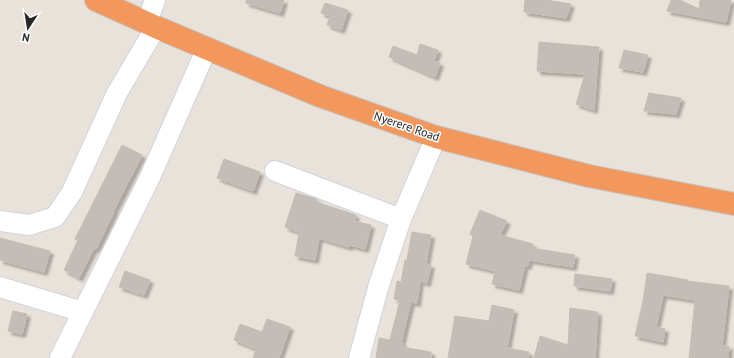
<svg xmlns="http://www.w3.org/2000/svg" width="734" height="358" font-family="'PT Sans',sans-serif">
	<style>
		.building { fill: #c2bdb6; stroke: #c4beb4; filter: url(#shadow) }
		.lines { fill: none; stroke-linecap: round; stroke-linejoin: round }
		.minor-casing { stroke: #cfd3e0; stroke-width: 22 }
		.highway-casing { stroke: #c3c3c3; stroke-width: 24 }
		.minor { stroke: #fff; stroke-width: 20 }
		.highway { stroke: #f3985c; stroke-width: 22 }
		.labels { text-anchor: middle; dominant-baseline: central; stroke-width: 3; stroke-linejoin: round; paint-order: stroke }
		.street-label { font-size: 12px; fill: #282828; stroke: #fff }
	</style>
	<defs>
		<filter id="shadow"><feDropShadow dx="3.5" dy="3.5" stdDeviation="1" flood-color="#0004"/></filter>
	</defs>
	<rect width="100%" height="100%" fill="#e9e2da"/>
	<!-- building -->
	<path class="building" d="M 246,0 L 284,0 L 280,13 L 246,3 Z
		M 525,0 L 546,0 L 571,4 L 566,18 L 524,12 Z
		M 671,0 L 680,0 L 699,9 L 700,0 L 731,0 L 726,22 L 667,11 Z
		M 325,3 L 348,10 L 341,30 L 327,25 L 330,16 L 321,13 Z
		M 539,42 L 599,47 L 594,110 L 576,104 L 585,74 L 537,71 Z
		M 420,44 L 438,50 L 434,61 L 440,63 L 435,77 L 389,57 L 393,46 L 417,55 Z
		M 624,50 L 648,55 L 643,72 L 619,68 Z
		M 649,93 L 681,98 L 676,114 L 644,111 Z
		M 122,145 L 142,155 L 113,212 L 114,212 L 96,249 L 94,248 L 79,278 L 64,270 L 78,240 L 75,239 Z
		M 224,159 L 260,172 L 253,191 L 217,178 Z
		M 296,193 L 317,199 L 316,202 L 356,215 L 354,221 L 371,225 L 365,249 L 350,245 L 349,247 L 319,238 L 315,260 L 295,256 L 299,232 L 285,227 Z
		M 480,210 L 507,221 L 500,235 L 533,244 L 532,248 L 575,255 L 573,267 L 529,260 L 528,266 L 525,265 L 519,290 L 492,284 L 495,271 L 466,264 L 473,236 L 470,234 Z
		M 412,232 L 431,235 L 426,264 L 431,265 L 427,283 L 420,281 L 417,303 L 411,302 L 401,343 L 403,343 L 402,347 L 431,352 L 431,358 L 376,358 L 379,338 L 390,340 L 400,300 L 394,299 L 397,281 L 401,282 L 405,260 L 407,260 Z
		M 0,238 L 50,251 L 44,272 L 0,260 Z
		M 125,271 L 150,280 L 144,295 L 119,287 Z
		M 647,273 L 688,280 L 687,281 L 729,286 L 722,346 L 729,346 L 728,358 L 689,358 L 695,300 L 663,295 L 656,327 L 665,329 L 663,342 L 635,336 L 643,301 Z
		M 575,274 L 612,279 L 610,291 L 574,286 Z
		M 492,305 L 514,310 L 507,348 L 529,352 L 528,358 L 448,358 L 455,316 L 489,321 Z
		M 570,308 L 598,312 L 595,358 L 534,358 L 540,336 L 568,345 Z
		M 13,311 L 27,314 L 22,334 L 8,331 Z
		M 267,319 L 290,327 L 279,358 L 253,358 L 256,349 L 234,340 L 240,324 L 262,332 Z"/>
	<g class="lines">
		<!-- minor casing -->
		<g class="minor-casing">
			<path id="minor" d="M 147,23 L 155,0
				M 275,171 L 401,219
				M 0,221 L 29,225 L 55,217 L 72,192 L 117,93 L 156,27
				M 0,287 L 83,312
				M 60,358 L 150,177 L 207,48
				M 359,358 L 378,288 L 401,219 L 436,137"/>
		</g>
		<!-- highway casing -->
		<g class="highway-casing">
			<path id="highway" d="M 96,0 L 156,27 L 320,96 L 436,137 L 589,176 L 734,204"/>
		</g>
		<!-- minor -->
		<use href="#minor" class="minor"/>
		<!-- highway -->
		<use href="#highway" class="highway"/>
	</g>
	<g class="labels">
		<!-- street labels -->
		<g class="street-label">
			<text transform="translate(407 126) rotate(19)">Nyerere Road</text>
		</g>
	</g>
	<!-- north arrow -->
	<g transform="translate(28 28) rotate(192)" stroke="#ffffff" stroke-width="3" paint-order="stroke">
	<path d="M0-3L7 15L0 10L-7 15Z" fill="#282828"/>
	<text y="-6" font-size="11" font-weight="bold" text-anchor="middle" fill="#282828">N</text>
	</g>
</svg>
